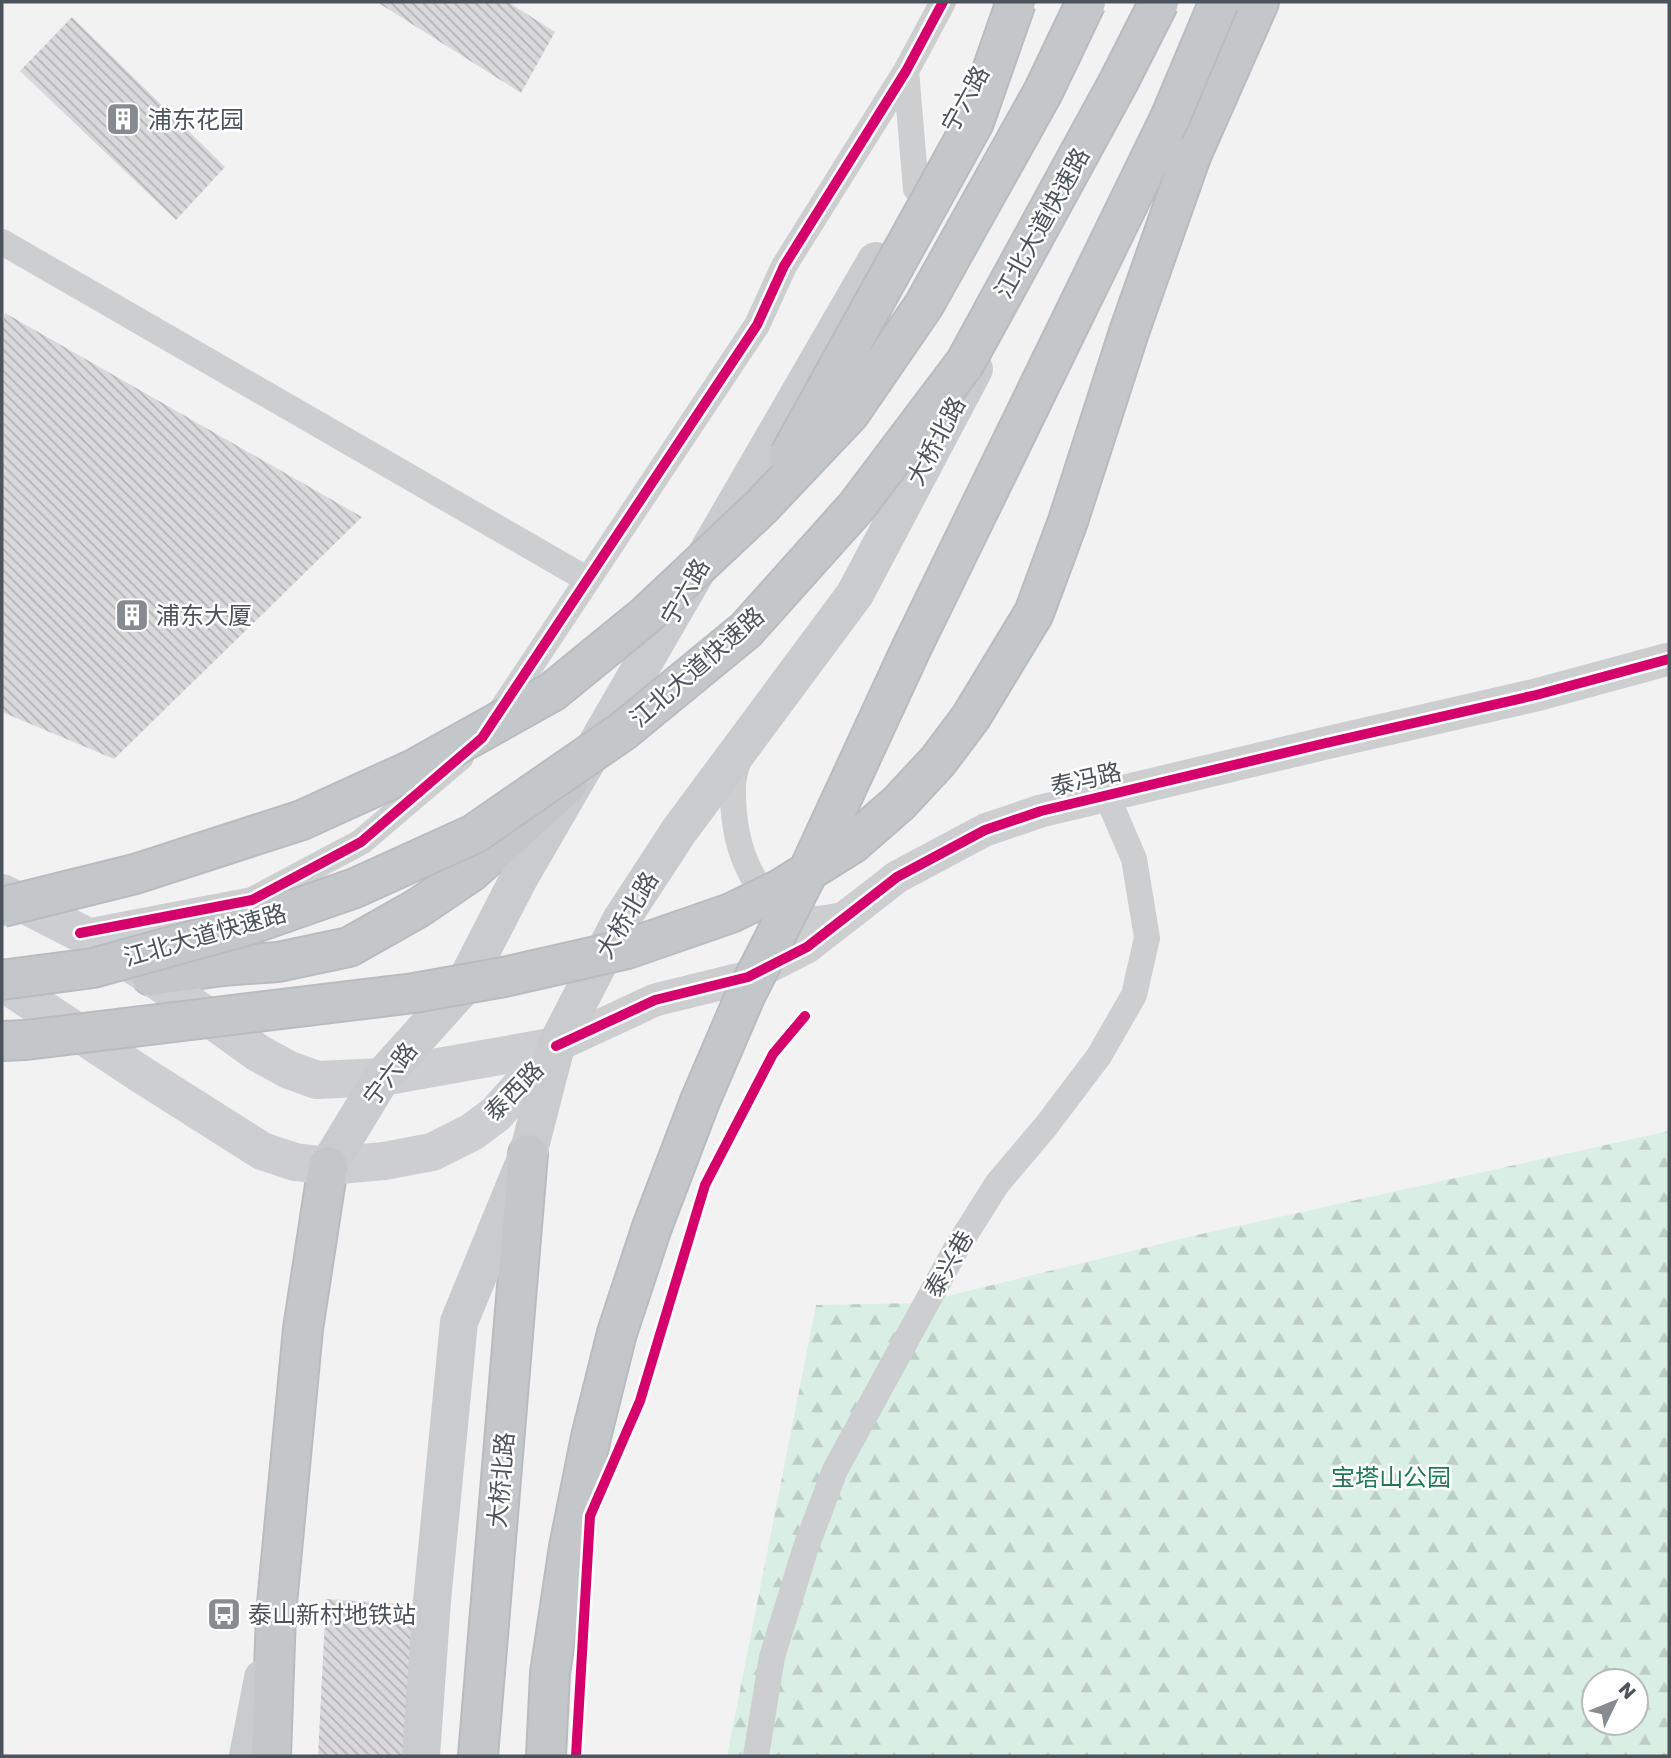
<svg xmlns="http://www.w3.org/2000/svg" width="1671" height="1758" font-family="Poppins,'Noto Sans SC',sans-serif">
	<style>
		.forest { fill: url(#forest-firs); fill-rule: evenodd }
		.building { fill: url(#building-back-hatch) }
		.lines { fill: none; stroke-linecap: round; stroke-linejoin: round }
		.trunk-casing { stroke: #b8bcc0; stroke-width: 42 }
		.minor { stroke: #ccced0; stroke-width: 26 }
		.tertiary { stroke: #ccced0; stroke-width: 33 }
		.secondary { stroke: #cdced1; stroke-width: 38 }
		.primary { stroke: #c9ccce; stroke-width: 38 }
		.trunk { stroke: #c4c7ca; stroke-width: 38 }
		.trunk-bridge-casing { stroke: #b8bcc0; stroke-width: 42; stroke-linecap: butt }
		.trunk-bridge { stroke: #c4c7ca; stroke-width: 38 }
		.cycleway-casing { stroke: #fff; stroke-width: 15 }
		.cycleway { stroke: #d6006c; stroke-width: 10 }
		.labels { text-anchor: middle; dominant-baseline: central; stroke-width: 5; stroke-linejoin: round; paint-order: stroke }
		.street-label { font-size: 24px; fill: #4b535d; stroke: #fff }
		.poi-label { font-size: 24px; fill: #4b535d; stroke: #fff; text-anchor: start }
		.park-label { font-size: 24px; fill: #217953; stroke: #fff }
	</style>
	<defs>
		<pattern id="forest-firs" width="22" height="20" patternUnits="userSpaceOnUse" patternTransform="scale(1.75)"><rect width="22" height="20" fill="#daefe3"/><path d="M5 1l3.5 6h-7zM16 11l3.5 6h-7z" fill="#bdcfc5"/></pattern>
		<pattern id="building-back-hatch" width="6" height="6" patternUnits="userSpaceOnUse" patternTransform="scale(1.75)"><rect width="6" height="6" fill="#d9d9db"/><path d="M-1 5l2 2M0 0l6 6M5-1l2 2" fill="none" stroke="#b2b3b5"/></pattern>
	</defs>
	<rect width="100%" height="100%" fill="#f3f2f2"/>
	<!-- forest -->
	<path class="forest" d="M 1669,1131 L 1669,1756 L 727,1756 L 816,1305 L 918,1303 L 1197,1235 ZM 1594,1681 L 1636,1681 L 1636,1723 L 1594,1723 Z"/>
	<!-- building -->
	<path class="building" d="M 377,2 L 508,2 L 555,32 L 521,93 Z
		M 72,17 L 225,167 L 176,220 L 20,71 Z
		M 5,313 L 362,517 L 114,759 L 2,712 L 2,331 Z
		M 326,1599 L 435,1606 L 427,1756 L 318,1756 Z"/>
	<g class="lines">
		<!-- trunk casing -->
		<g class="trunk-casing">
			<path id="trunk" d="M 1191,156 L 1259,2
				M 151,976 L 222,966 L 278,962 L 349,947 L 418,908 L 471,872 L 567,785
				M 271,1756 L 276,1614 L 303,1329 L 328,1166
				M 478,1756 L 528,1154
				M 546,1756 L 550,1673 L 569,1547 L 591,1437 L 617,1333 L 652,1227"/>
		</g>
		<!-- minor -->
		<path class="minor" d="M 906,71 L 916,189
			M 2,242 L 588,580
			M 494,721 L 757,325 L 784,266 L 906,71 L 943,2
			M 740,755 C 737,765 733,776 733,787 C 732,837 748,900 800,917 C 813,922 835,916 849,914
			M 80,933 L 252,900 L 361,842 L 461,757
			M 756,1756 L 772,1657 L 805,1550 L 835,1470 L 956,1249 L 997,1184 L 1046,1126 L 1099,1056 L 1134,995 L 1147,938 L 1134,859 L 1107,796"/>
		<!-- tertiary -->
		<path class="tertiary" d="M 556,1046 L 655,1000 L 748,977 L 807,947 L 897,877 L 985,830 L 1041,811 L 1326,743 L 1536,695 L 1669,659"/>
		<!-- secondary -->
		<path class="secondary" d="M 2,893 L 80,933 L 151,976 L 258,1053 L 289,1070 L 317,1080 L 382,1077 L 556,1046
			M 2,982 L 139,1073 L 262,1151 L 295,1162 L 328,1166 L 384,1161 L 432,1152 L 472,1132 L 496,1114 L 556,1046"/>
		<!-- primary -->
		<path class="primary" d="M 328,1166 L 382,1077 L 463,987 L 518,880 L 876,261
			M 248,1756 L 263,1678
			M 421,1756 L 432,1601 L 459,1322 L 528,1154 L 556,1046 L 621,920 L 679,831 L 855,594 L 974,369"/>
		<!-- trunk -->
		<use href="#trunk" class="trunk"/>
		<!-- trunk-bridge casing -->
		<g class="trunk-bridge-casing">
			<path id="trunk-bridge" d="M 789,456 L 974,122 L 1016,2
				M 2,907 L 135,874 L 302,820 L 414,769 L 552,692 L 645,616 L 761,507 L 850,413 L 924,305 L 1043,92 L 1086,2
				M 2,980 L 93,968 L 249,925 L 355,888 L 474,834 L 623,731 L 746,630 L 857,506 L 965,363 L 1119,81 L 1159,2
				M 2,1041 L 26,1040 L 414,993 L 504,977 L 627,949 L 731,913 L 780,889 L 852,844 L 899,803 L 938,761 L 971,717 L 1034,613 L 1068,521 L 1129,332 L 1191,156
				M 652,1227 L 700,1101 L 746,994 L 805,878 L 911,649 L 1170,118 L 1219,2"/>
		</g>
		<!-- trunk-bridge -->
		<use href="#trunk-bridge" class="trunk-bridge"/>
		<!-- cycleway casing -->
		<g class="cycleway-casing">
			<path id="cycleway" d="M 80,933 L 252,900 L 361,842 L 482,738 L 757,325 L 784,266 L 906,71 L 943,2
				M 556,1046 L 655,1000 L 748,977 L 807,947 L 897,877 L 985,830 L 1041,811 L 1326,743 L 1536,695 L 1669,659
				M 576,1756 L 590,1516 L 640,1401 L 705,1185 L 773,1054 L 805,1016"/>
		</g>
		<!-- cycleway -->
		<use href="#cycleway" class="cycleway"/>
	</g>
	<!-- icons -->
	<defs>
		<g id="building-square" transform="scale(1.75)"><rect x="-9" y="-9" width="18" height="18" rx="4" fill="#868b91" stroke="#fff"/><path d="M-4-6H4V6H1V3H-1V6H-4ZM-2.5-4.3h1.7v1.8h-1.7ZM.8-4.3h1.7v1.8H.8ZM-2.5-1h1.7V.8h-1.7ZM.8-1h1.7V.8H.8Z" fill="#fff"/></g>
		<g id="bus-square" transform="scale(1.75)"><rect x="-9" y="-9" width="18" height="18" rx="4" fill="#868b91" stroke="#fff"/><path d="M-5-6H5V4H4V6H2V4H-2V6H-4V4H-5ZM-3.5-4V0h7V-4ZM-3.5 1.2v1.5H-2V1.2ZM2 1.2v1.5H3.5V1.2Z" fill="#fff"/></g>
	</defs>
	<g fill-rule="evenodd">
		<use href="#building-square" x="123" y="119"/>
		<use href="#building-square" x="132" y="615"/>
		<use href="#bus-square" x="224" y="1614"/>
	</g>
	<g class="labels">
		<!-- street labels -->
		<g class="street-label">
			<text transform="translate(965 99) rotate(-61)">宁六路</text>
			<text transform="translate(1042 223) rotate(-61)">江北大道快速路</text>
			<text transform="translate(936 441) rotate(-62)">大桥北路</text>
			<text transform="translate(685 592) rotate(-60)">宁六路</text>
			<text transform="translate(697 667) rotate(-41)">江北大道快速路</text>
			<text transform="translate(1086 779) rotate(-13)">泰冯路</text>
			<text transform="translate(627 915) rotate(-59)">大桥北路</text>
			<text transform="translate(205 935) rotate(-16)">江北大道快速路</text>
			<text transform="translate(390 1074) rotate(-53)">宁六路</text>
			<text transform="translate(514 1091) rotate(-46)">泰西路</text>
			<text transform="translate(949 1264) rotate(-60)">泰兴巷</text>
			<text transform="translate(501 1480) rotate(-85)">大桥北路</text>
		</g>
		<!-- poi labels -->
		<g class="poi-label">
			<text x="148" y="119">浦东花园</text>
			<text x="156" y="615">浦东大厦</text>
			<text x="248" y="1614">泰山新村地铁站</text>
		</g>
		<!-- park labels -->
		<g class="park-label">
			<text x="1391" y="1477">宝塔山公园</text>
		</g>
	</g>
	<!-- border -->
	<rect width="1671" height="1758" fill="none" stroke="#4b535d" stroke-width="7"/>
	<!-- north arrow -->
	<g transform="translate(1615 1702) rotate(47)"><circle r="33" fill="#ffffff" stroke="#b7babe" stroke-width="2"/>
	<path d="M0-5L12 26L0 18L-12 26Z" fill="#868b91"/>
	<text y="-10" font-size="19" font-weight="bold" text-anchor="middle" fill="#4b535d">N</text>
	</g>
</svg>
